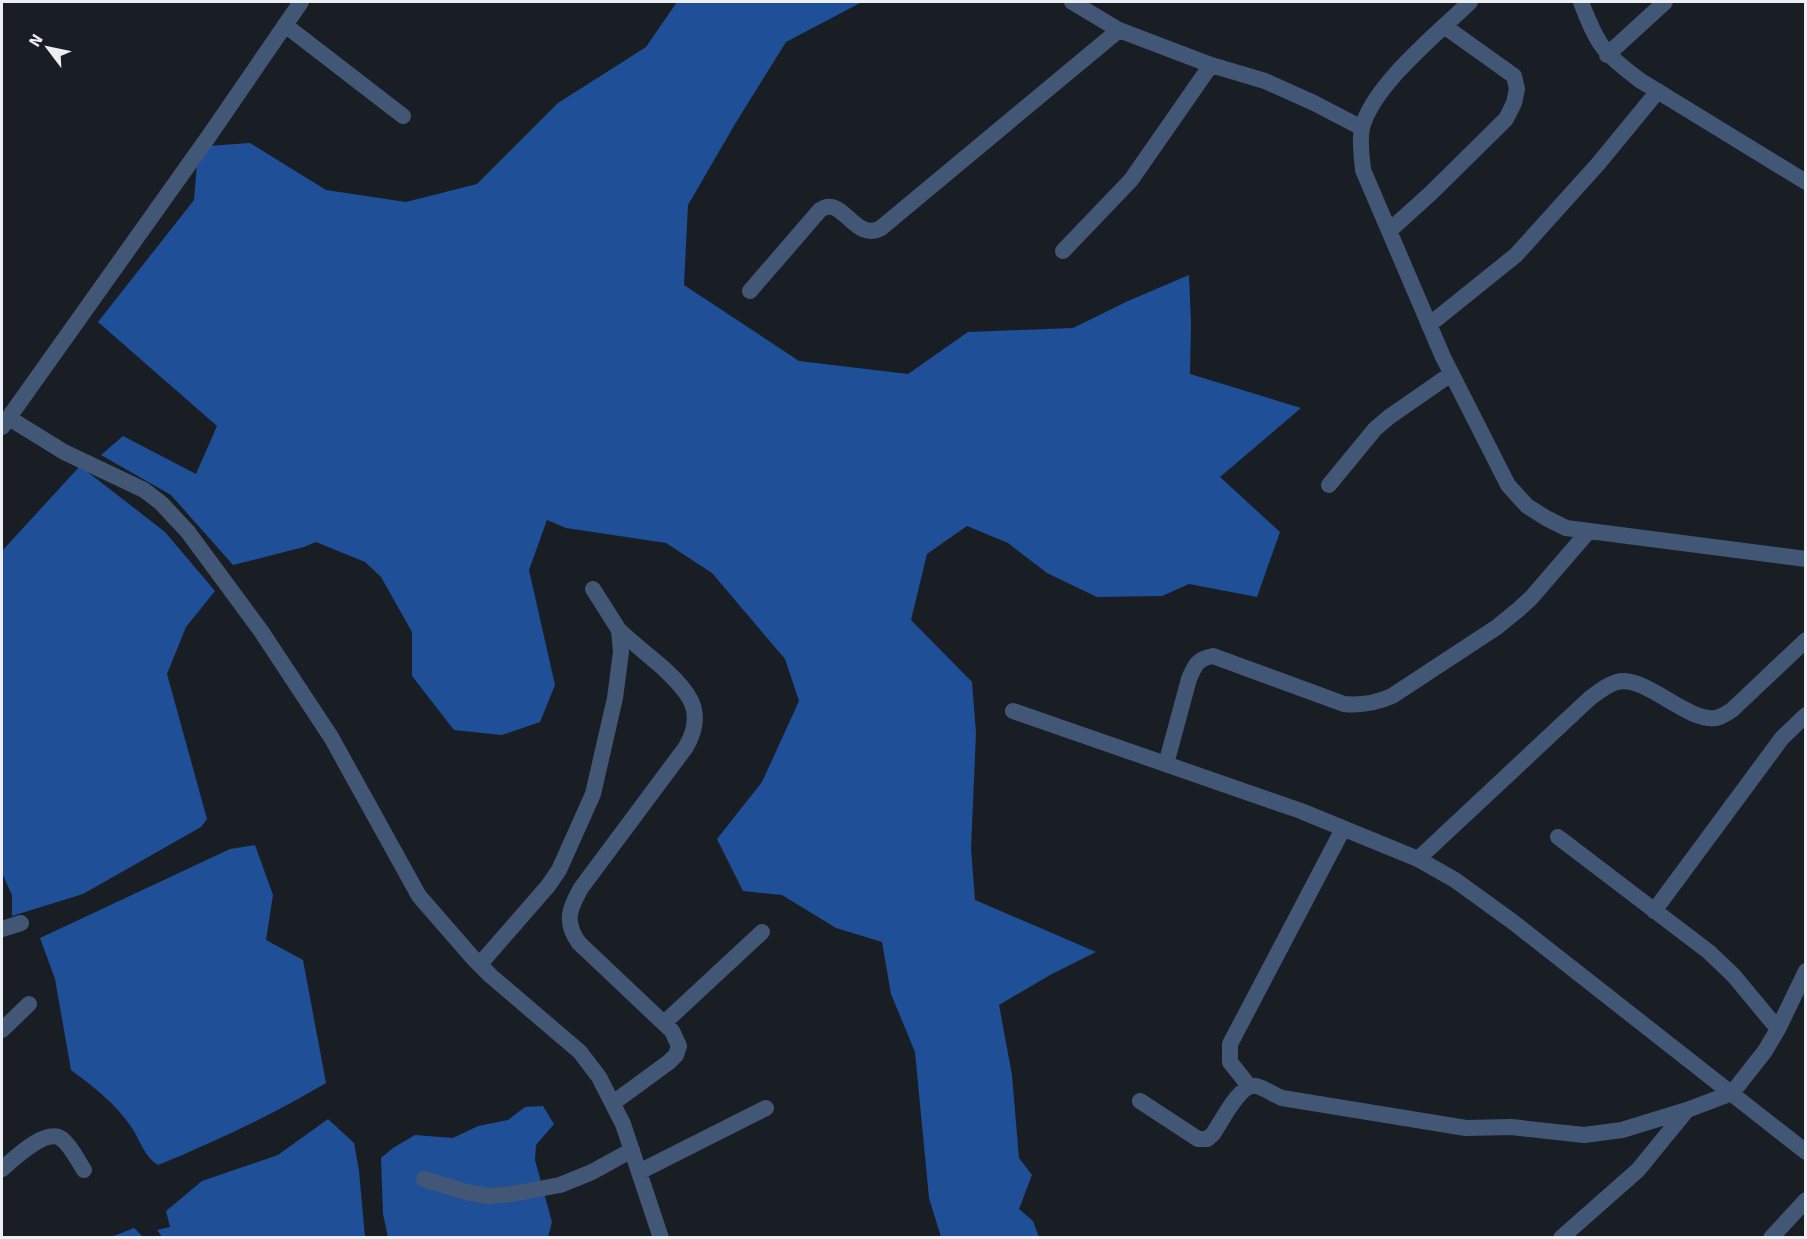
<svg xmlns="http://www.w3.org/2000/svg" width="1807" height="1239" font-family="Signika,sans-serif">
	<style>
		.water { fill: #1f4f97 }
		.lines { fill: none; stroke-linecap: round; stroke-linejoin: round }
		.minor { stroke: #425776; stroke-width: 16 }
	</style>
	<rect width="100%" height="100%" fill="#191e25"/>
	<!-- water -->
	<path class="water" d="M 677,2 L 862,2 L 786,42 L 735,124 L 688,205 L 684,285 L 799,361 L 908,374 L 968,332 L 1073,328 L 1128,301 L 1189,275 L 1191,324 L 1190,374 L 1301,408 L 1220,477 L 1280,532 L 1257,597 L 1189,584 L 1162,596 L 1097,597 L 1047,573 L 1008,543 L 967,526 L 927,554 L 911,620 L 972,682 L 976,733 L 971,849 L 975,900 L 1096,952 L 1050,975 L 999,1005 L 1012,1075 L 1019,1158 L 1032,1175 L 1019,1209 L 1033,1221 L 1039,1237 L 941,1237 L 929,1198 L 915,1052 L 891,994 L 882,942 L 836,928 L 782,895 L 743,891 L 717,839 L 762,782 L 799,701 L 785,659 L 712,573 L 666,543 L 566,528 L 547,520 L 529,570 L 555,685 L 540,722 L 502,735 L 454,730 L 412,676 L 412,632 L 381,577 L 365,562 L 316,542 L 304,547 L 233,565 L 171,495 L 101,455 L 123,436 L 196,474 L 217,426 L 98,322 L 194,200 L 197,164 L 207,146 L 250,143 L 326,190 L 406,202 L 477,184 L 558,103 L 646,47 Z
		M 80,466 L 165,532 L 215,591 L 186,627 L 167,674 L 207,819 L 201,827 L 83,894 L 12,916 L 12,895 L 2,873 L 2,551 Z
		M 255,845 L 273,895 L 266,940 L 303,960 L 326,1083 C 272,1115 216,1141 158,1165 C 144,1156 141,1142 132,1128 C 116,1104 94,1087 71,1070 L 55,979 L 40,938 L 230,849 Z
		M 543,1106 L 554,1124 L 536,1145 L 535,1160 L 552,1222 L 548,1237 L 388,1237 L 383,1214 L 381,1158 L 393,1148 L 415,1135 L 453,1138 L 478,1126 L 508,1120 L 525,1107 Z
		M 328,1119 L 354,1143 L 359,1171 L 365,1237 L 163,1238 L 157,1230 L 170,1227 L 166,1211 L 202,1181 L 278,1155 Z
		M 134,1228 L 143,1237 L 111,1237 Z"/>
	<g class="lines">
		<!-- minor -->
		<path class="minor" d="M 1072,2 L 1119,30 L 1211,65 L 1265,81 L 1314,103 L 1362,128
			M 1470,2 C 1438,33 1373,85 1362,128 C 1359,142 1362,157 1363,170 L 1443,357 L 1508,485 L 1527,506 L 1546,518 L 1566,528 L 1806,559
			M 1581,2 C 1598,46 1603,53 1641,81 L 1806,182
			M 285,25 L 403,116
			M 1607,55 L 1665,2
			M 1389,231 L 1431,193 L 1506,119 L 1514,103 L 1517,89 L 1514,76 L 1444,26
			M 1063,251 L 1131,180 L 1211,65
			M 750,291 L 820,210 C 843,194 854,243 881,228 L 1119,30
			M 1429,325 L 1516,255 L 1598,164 L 1658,91
			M 9,418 L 64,452 L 144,490 L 161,503 L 188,532 L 261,631 L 331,737 L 419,896 L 473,958 L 491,976 L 580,1052 L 599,1077 L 623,1124 L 661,1238
			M 2,427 L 209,136 L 301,2
			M 1329,485 L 1375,429 L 1389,417 L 1451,374
			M 1013,711 L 1301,811 L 1418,859 L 1455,880 L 1513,922 L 1806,1152
			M 1166,764 L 1189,679 C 1195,665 1197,659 1213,656 L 1344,704 C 1362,706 1376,703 1392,696 L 1497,627 L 1519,609 L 1531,598 L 1588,532
			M 1558,837 L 1709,952 L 1734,976 L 1778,1029
			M 1418,859 L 1589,699 C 1597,693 1606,685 1617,682 C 1644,674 1688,723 1716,718 C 1722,717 1727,713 1732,710 L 1806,640
			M 1654,911 L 1782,738 L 1806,715
			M 2,929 L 21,923
			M 480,964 L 548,886 L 559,870 L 593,794 L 615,698 L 621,652 L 619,630 L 593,589
			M 664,1023 L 762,932
			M 2,1030 L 29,1004
			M 1249,1086 L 1230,1062 L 1230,1044 L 1343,829
			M 1140,1101 L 1198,1139 L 1207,1139 L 1213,1134 C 1222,1121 1240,1083 1256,1086 C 1265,1088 1274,1095 1282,1098 L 1466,1128 L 1511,1127 L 1584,1135 L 1622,1130 L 1687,1110 L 1732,1093 L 1765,1051 L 1778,1029 L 1806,971
			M 613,1103 L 669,1062 L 676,1055 L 679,1046 L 672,1031 L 579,943 C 564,922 569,909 581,888 L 686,747 C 707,711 688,691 662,667 C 648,655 633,643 619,630
			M 2,1169 C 14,1159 46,1127 62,1139 C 71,1146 78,1161 84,1170
			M 639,1172 L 766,1108
			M 424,1179 L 466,1192 L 489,1196 L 512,1194 L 560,1185 L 592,1172 L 632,1150
			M 1561,1238 L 1638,1170 L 1687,1110
			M 1771,1238 L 1806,1200"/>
	</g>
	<!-- border -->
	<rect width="1807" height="1239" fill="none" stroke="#ebeef3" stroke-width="6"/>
	<!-- north arrow -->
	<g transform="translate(48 48) rotate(302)" stroke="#191e25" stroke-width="4.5" paint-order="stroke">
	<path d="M0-4.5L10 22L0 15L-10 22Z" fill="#ebeef3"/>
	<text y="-9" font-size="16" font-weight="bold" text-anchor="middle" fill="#ebeef3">N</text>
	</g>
</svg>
